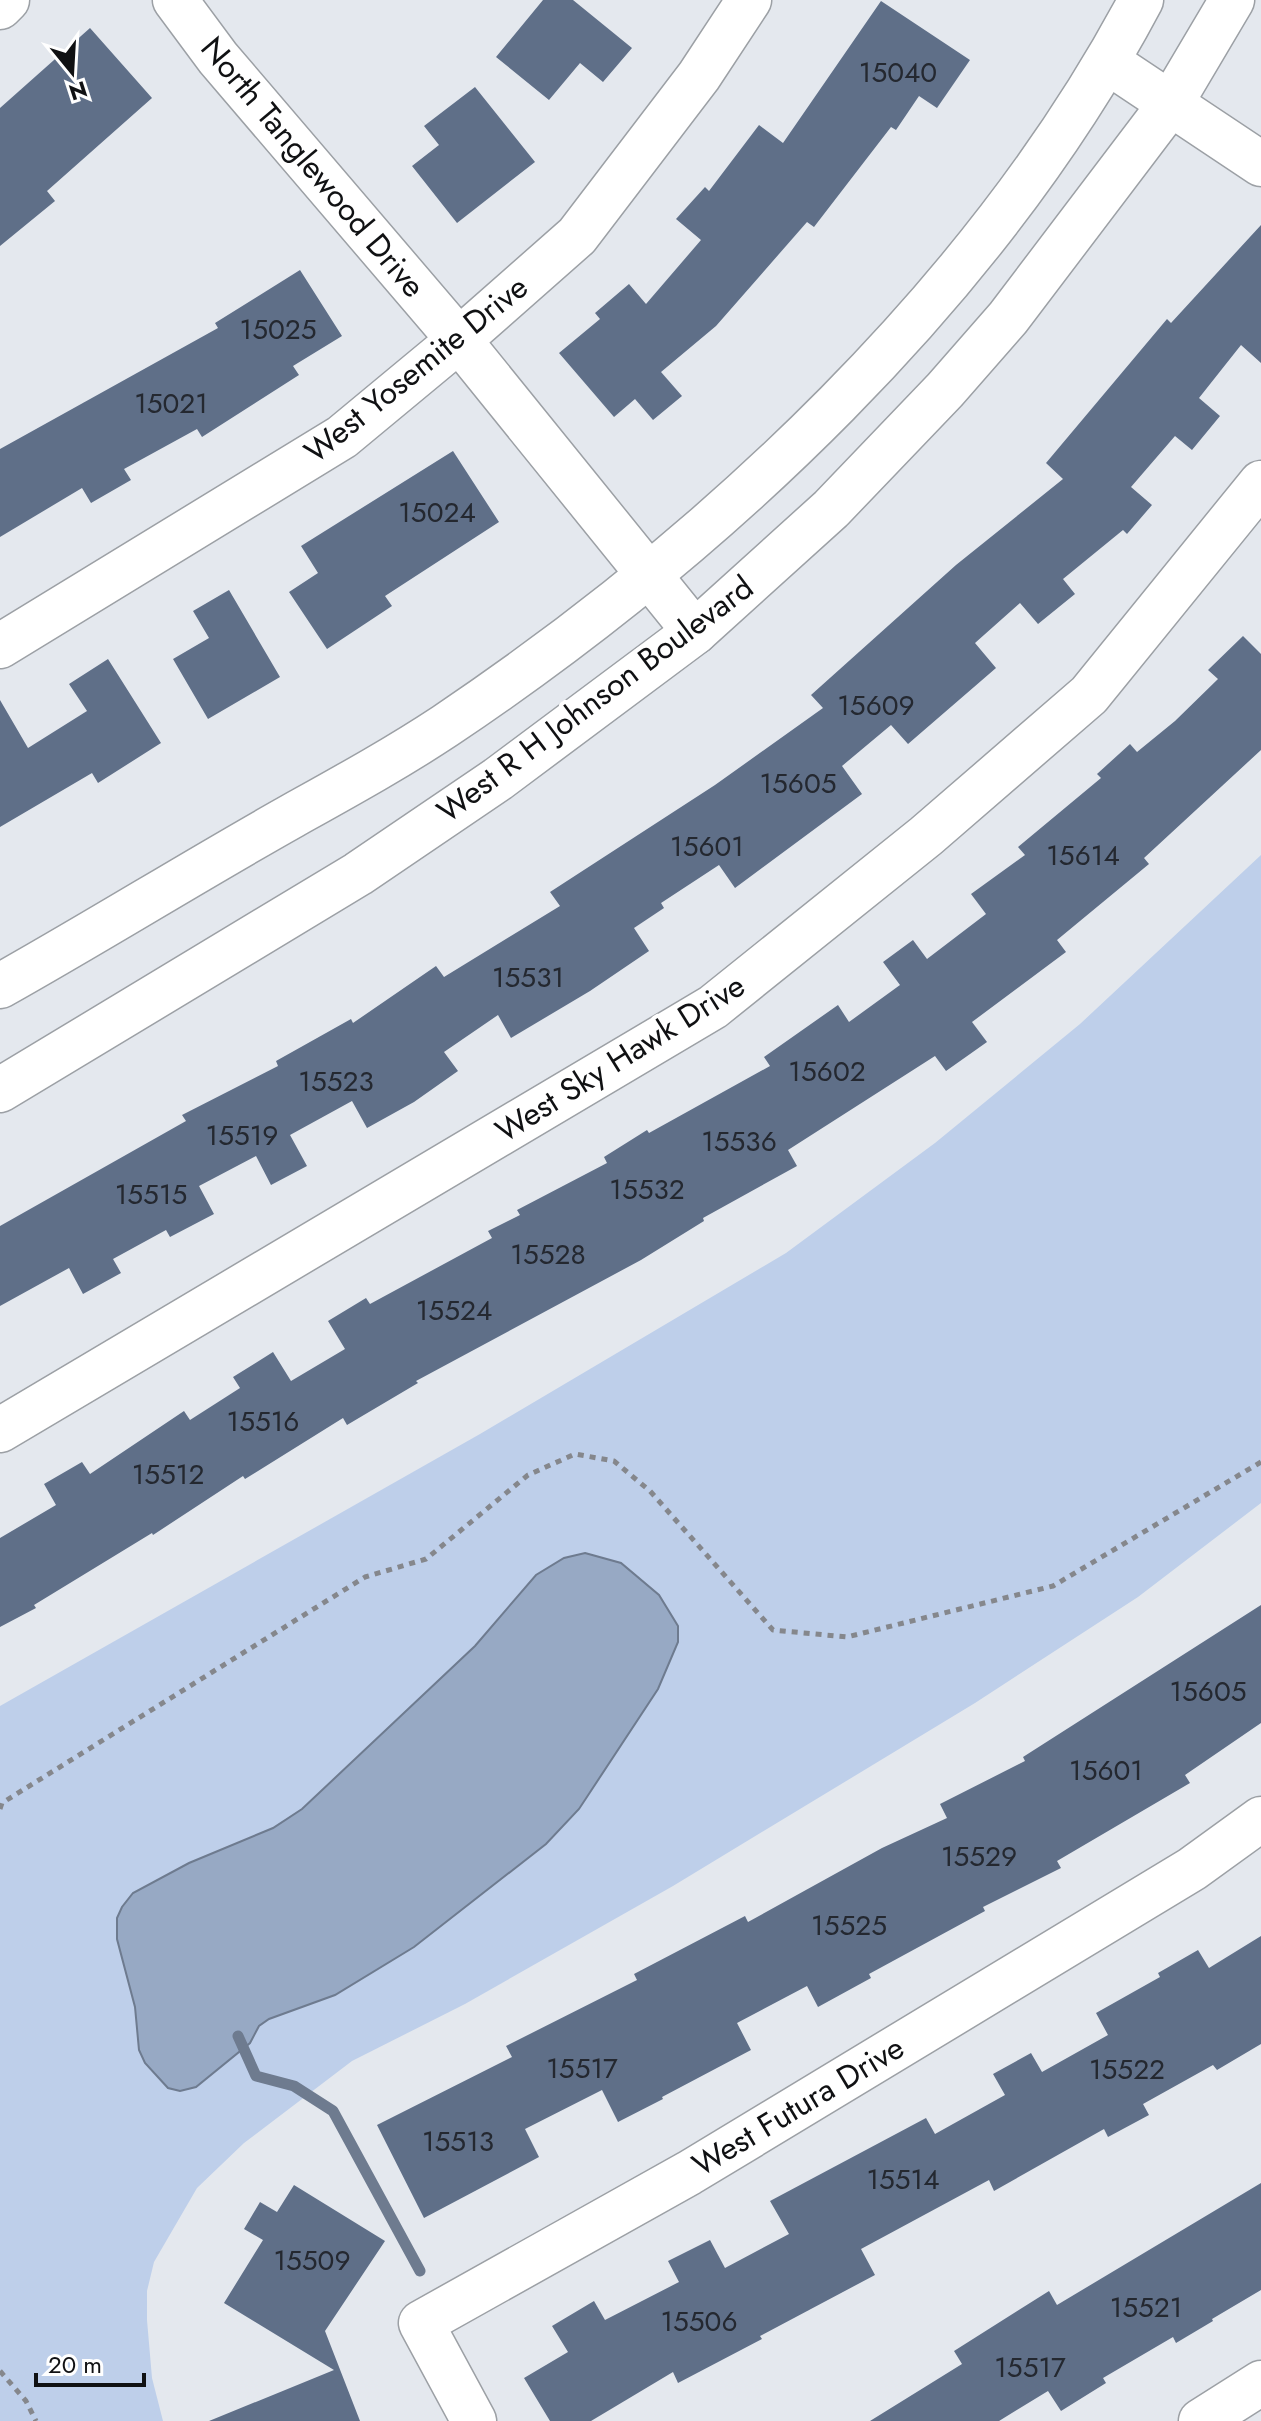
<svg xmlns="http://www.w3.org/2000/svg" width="1261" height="2421" font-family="Jost,sans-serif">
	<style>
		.green { fill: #becfea }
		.water { fill: #97a9c4; stroke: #6e7b8f; stroke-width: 2 }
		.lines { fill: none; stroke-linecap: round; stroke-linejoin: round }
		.stream { stroke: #6e7b8f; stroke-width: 11 }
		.building { fill: #5f6f88 }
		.minor-casing { stroke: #9ca0a5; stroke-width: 47 }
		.secondary-casing { stroke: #9ca0a5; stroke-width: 47 }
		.path { stroke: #85878c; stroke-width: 5; stroke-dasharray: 6 6; stroke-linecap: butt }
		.minor { stroke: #fff; stroke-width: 44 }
		.secondary { stroke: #fff; stroke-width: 44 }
		.labels { text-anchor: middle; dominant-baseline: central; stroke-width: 8; stroke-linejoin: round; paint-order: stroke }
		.number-label { font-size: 28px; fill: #242830 }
		.street-label { font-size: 32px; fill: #101113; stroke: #fff }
	</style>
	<rect width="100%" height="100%" fill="#e4e8ee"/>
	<!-- green -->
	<path class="green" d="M 1261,855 L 1261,1503 L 1138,1597 L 975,1703 L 673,1886 L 465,2004 L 352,2061 L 244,2143 L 197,2188 L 154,2262 L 147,2291 L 147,2320 L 152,2378 L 163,2421 L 0,2421 L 0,1706 L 480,1434 L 786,1253 L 935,1143 L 1080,1024 Z"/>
	<!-- water -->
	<path class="water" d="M 585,1553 L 621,1563 L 659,1595 L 678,1626 L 678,1642 L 658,1689 L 579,1809 L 546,1844 L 414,1947 L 335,1995 L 269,2019 L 259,2026 L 250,2043 L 196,2087 L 180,2091 L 168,2088 L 145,2063 L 139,2050 L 135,2007 L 117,1939 L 117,1918 L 122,1907 L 133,1893 L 189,1863 L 273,1828 L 302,1809 L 475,1646 L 536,1575 L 564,1558 Z"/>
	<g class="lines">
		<!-- stream -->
		<path class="stream" d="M 238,2036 L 256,2076 L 294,2086 L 333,2111 L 420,2271"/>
	</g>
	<!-- building -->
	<path class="building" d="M 543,0 L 573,0 L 632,48 L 603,82 L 580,63 L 549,100 L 496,57 Z
		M 881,1 L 970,60 L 937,108 L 919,96 L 896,130 L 891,127 L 814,227 L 807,222 L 716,326 L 661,372 L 682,396 L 653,420 L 635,399 L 614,417 L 559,353 L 600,319 L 595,313 L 629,284 L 646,304 L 701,240 L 676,219 L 705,187 L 709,191 L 759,125 L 783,143 Z
		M 90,28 L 152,98 L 47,191 L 55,201 L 0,246 L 0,108 Z
		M 475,87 L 535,162 L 457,223 L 412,166 L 439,145 L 424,126 Z
		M 1261,225 L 1261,363 L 1241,345 L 1199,398 L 1220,416 L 1192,450 L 1175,436 L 1131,487 L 1152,505 L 1127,534 L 1123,530 L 1063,579 L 1075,594 L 1038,624 L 1020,603 L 975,643 L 996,668 L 908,744 L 891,725 L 842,766 L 862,794 L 735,888 L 719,865 L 661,903 L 664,908 L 634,928 L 649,951 L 590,991 L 511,1038 L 498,1015 L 444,1052 L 458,1071 L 414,1102 L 367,1128 L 352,1101 L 290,1135 L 307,1166 L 271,1185 L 256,1156 L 199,1186 L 214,1214 L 170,1237 L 166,1230 L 113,1259 L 121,1273 L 83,1294 L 69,1268 L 0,1306 L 0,1226 L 186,1121 L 182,1115 L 278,1066 L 276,1061 L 351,1019 L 353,1023 L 436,966 L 444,977 L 560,906 L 550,892 L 715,785 L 823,708 L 811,695 L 956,565 L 1063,479 L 1046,463 L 1167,319 L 1171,323 Z
		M 300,270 L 342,336 L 293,366 L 299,375 L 202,437 L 197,429 L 124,469 L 131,480 L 91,503 L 82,488 L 0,537 L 0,449 L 218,328 L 215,323 Z
		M 453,451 L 499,522 L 385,596 L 392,606 L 327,649 L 289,592 L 318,573 L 301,546 Z
		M 229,590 L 280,677 L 208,719 L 173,659 L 209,638 L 193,611 Z
		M 1243,636 L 1261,654 L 1261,750 L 1144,858 L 1149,864 L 1057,940 L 1066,952 L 972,1022 L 987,1042 L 946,1071 L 935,1056 L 788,1150 L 797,1166 L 703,1218 L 704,1221 L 641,1260 L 416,1381 L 418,1383 L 347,1425 L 343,1418 L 245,1479 L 243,1476 L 153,1535 L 152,1533 L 34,1605 L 36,1608 L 0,1627 L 0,1538 L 56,1505 L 44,1484 L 82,1462 L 90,1474 L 184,1411 L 190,1420 L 240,1388 L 233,1377 L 273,1352 L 291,1381 L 345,1349 L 328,1321 L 366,1298 L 370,1304 L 492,1238 L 488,1231 L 520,1215 L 517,1210 L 607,1163 L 604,1157 L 647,1130 L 649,1133 L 770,1066 L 764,1057 L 838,1005 L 849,1022 L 900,985 L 883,962 L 913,940 L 927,959 L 986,914 L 971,894 L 1025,855 L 1018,847 L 1101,778 L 1097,774 L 1130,744 L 1137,752 L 1175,721 L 1218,679 L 1208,670 Z
		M 108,659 L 161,743 L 98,783 L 92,773 L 0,827 L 0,700 L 28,748 L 87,711 L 69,684 Z
		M 1261,1605 L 1261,1723 L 1185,1775 L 1190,1783 L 1057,1861 L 1061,1868 L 983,1907 L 985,1911 L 869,1974 L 871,1978 L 818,2007 L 807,1986 L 737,2023 L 751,2050 L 662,2097 L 663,2099 L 618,2122 L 602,2090 L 525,2129 L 539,2157 L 424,2218 L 377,2125 L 512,2057 L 506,2046 L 637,1980 L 634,1974 L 745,1916 L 748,1922 L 882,1848 L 947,1818 L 940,1804 L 1025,1761 L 1023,1757 Z
		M 1261,1936 L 1261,2044 L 1217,2070 L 1213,2065 L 1143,2104 L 1149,2115 L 1108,2137 L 1104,2129 L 994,2191 L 989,2180 L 861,2249 L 875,2275 L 760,2336 L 762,2339 L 678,2383 L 673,2372 L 591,2421 L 550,2421 L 524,2378 L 568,2352 L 552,2326 L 594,2301 L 605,2320 L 679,2282 L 668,2261 L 710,2240 L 725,2268 L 789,2234 L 770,2201 L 926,2118 L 935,2134 L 1005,2095 L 993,2074 L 1031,2053 L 1042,2072 L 1108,2035 L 1096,2013 L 1160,1977 L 1158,1973 L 1198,1950 L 1209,1968 Z
		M 1261,2183 L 1261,2290 L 1212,2319 L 1213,2321 L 1176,2343 L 1173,2337 L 1103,2378 L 1106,2383 L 1061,2411 L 1048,2391 L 999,2421 L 870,2421 L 962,2364 L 954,2351 L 1049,2291 L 1057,2305 Z
		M 294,2185 L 385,2241 L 325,2331 L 360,2421 L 209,2421 L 334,2370 L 224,2303 L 263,2240 L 244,2229 L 260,2202 L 277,2212 Z"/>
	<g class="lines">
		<!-- minor casing -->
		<g class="minor-casing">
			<path id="minor" d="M 175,0 L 218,58 L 459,340 L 695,632
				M 0,7 L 7,0
				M 1108,62 L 1261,164
				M 0,646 L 342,437 L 459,340 L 577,236 L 699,76 L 749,0
				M 0,1430 L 713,1007 L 926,836 L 1089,695 L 1261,483
				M 474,2421 L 421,2323 L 689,2173 L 1192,1869 L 1261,1819
				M 1201,2421 L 1261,2383"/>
		</g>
		<!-- secondary casing -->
		<g class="secondary-casing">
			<path id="secondary" d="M 0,986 C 98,931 194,871 292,816 C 344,787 395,759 445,726 C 716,544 987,291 1141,0
				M 0,1090 L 358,874 L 498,779 L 695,632 L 831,509 L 945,390 L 1008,318 L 1171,103 L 1232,0"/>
		</g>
		<!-- path -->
		<path class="path" d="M 0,1809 L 2,1803 L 365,1577 L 426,1559 L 528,1475 L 575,1454 L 614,1461 L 650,1491 L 773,1630 L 847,1637 L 1053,1586 L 1261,1462
			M 0,2371 L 26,2401 L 36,2421"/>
		<!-- minor -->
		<use href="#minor" class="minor"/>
		<!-- secondary -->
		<use href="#secondary" class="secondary"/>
	</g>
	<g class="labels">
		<!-- number labels -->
		<g class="number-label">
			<text x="898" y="72">15040</text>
			<text x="278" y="329">15025</text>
			<text x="171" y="403">15021</text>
			<text x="437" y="512">15024</text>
			<text x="876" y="705">15609</text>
			<text x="798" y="783">15605</text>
			<text x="707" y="846">15601</text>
			<text x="1083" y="855">15614</text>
			<text x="528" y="977">15531</text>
			<text x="827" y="1071">15602</text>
			<text x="336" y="1081">15523</text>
			<text x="242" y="1135">15519</text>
			<text x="739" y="1141">15536</text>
			<text x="647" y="1189">15532</text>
			<text x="151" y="1194">15515</text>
			<text x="548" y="1254">15528</text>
			<text x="454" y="1310">15524</text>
			<text x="263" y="1421">15516</text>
			<text x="168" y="1474">15512</text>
			<text x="1208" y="1691">15605</text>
			<text x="1106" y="1770">15601</text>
			<text x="979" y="1856">15529</text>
			<text x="849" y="1925">15525</text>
			<text x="582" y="2068">15517</text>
			<text x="1127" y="2069">15522</text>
			<text x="458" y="2141">15513</text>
			<text x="903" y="2179">15514</text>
			<text x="312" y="2260">15509</text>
			<text x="1146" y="2307">15521</text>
			<text x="699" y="2321">15506</text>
			<text x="1030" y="2367">15517</text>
		</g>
		<!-- street labels -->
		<g class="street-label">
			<text transform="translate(313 167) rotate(50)">North Tanglewood Drive</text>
			<text transform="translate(416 369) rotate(-39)">West Yosemite Drive</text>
			<text transform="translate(595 699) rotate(-37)">West R H Johnson Boulevard</text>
			<text transform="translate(620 1058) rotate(-32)">West Sky Hawk Drive</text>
			<text transform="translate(798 2106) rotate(-31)">West Futura Drive</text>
		</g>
	</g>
	<!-- north arrow -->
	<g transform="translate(72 72) rotate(162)" stroke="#ffffff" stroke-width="6" paint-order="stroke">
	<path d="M0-6L14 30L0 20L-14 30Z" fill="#101113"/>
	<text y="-12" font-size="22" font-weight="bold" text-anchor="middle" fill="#101113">N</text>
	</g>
	<!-- scale -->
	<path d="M36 2373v12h108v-12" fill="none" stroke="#101113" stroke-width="4"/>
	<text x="48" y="2373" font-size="24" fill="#101113" stroke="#ffffff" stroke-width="6" paint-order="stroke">20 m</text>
</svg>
